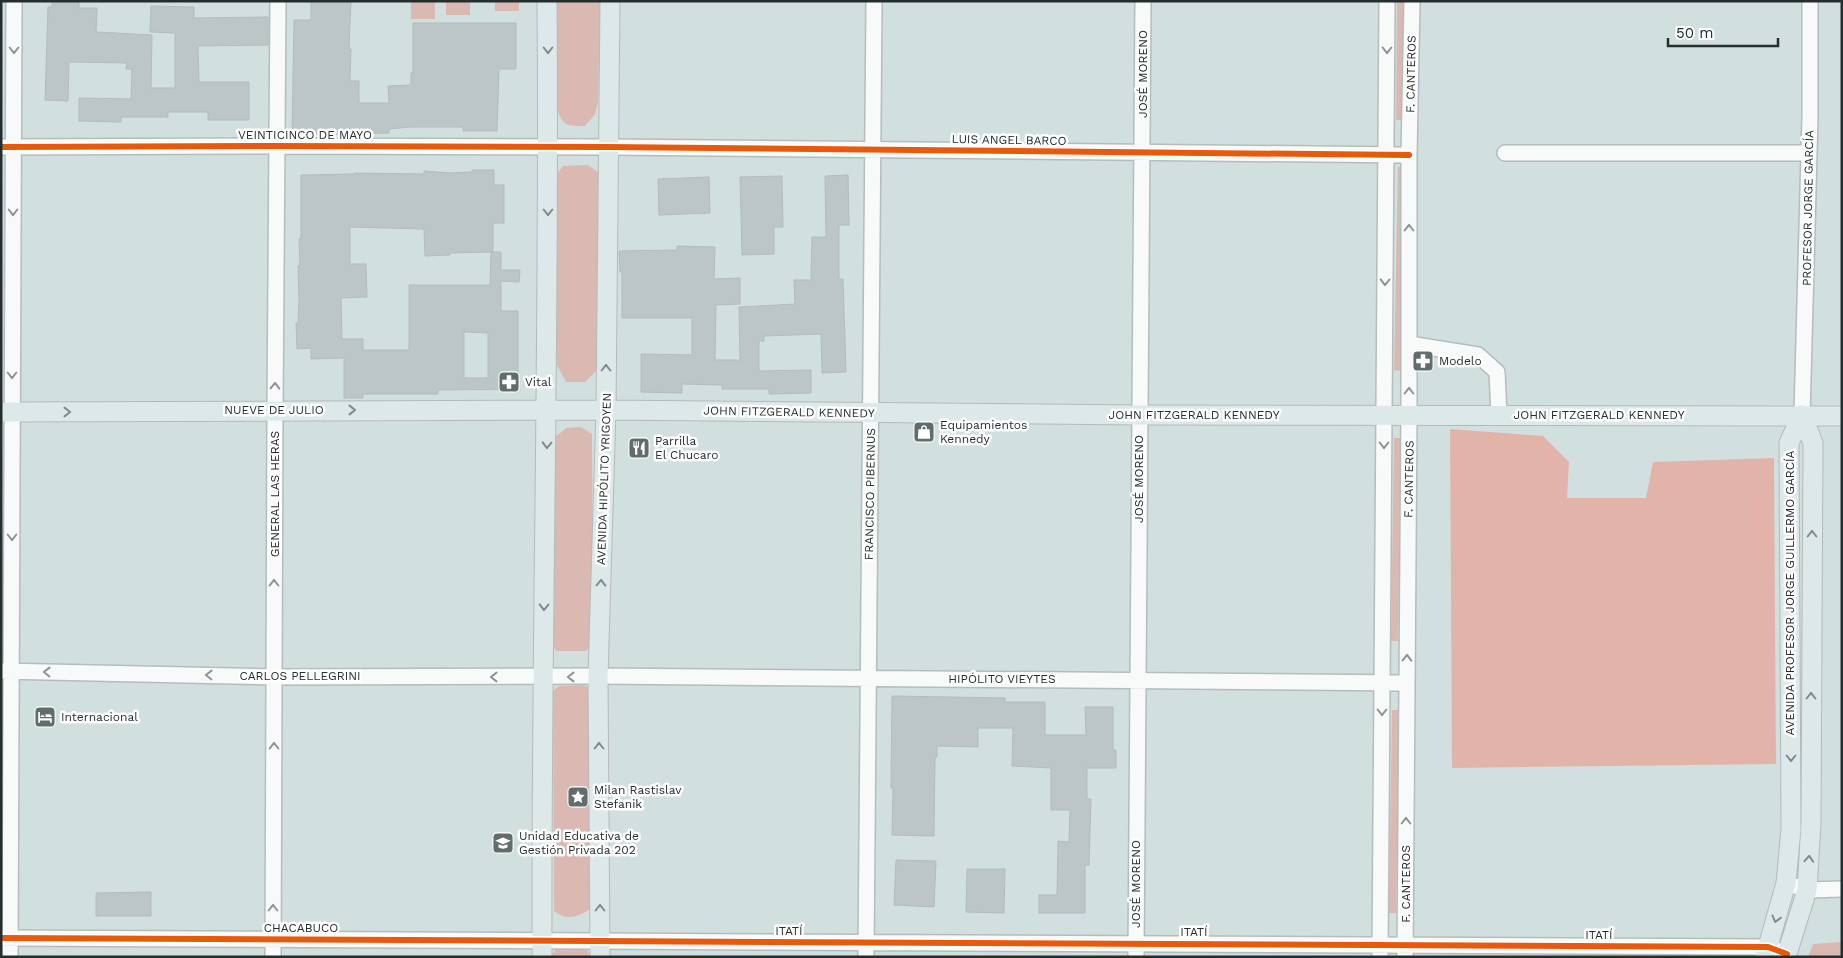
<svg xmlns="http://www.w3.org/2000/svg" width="1843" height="958" font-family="'Work Sans',sans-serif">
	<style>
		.green { fill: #d9b9b1 }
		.forest { fill: #e2b4a9 }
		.building { fill: #bcc6c6; stroke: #b2bcbc; fill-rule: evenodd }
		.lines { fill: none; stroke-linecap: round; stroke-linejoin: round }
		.minor-casing { stroke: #b3bdbd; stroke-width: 18 }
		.major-casing { stroke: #b4baba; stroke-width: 21 }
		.minor { stroke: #f8fafa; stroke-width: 15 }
		.major { stroke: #dde8e9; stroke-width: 19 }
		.cycleway-casing { stroke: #fff; stroke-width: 9 }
		.cycleway { stroke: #e8590c; stroke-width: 6 }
		.oneway { stroke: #8e9494 }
		.oneway2 { stroke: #818b8c }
		.labels { text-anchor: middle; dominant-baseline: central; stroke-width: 5; stroke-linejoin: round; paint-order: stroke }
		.street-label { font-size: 12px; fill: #252e2e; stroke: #fff }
		.poi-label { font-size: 12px; fill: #252e2e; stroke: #fff; text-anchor: start }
	</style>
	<rect width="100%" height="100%" fill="#d2dfdf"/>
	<!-- green -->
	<path class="green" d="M 411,1 L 435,1 L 435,19 L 411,19 Z
		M 446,1 L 470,1 L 470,15 L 446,15 Z
		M 495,1 L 519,1 L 519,11 L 495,11 Z
		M 556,1 L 600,1 L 598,103 L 595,114 L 585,126 C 566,126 562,126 557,107 Z
		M 1397,1 L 1404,1 L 1402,120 L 1396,120 Z
		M 588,165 L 599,173 L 596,371 L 585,382 L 566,382 L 557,365 L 556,175 L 563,166 Z
		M 1398,167 L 1404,167 L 1401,371 L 1394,370 Z
		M 581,427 L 592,434 L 593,643 L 586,651 L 556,651 L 552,643 L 552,440 L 566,428 Z
		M 1394,438 L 1401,438 L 1398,641 L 1391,641 Z
		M 584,685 L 592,690 L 592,908 C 579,916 567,922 554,911 L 553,691 L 559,686 Z
		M 1392,710 L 1399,710 L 1396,913 L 1389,913 Z
		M 1842,942 L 1842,957 L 1808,957 L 1813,944 Z
		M 557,948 L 587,950 L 591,957 L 550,957 Z"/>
	<!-- forest -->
	<path class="forest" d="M 1450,429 L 1543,436 L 1569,462 L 1567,498 L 1646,498 L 1653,462 L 1774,458 L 1776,764 L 1452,768 Z"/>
	<!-- building -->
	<path class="building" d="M 52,1 L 79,1 L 79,8 L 97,8 L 96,32 L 152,35 L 151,88 L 175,88 L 175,33 L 150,32 L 151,6 L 194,7 L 194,18 L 268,17 L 268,45 L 198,46 L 199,82 L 249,82 L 249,120 L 208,120 L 208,112 L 168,112 L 168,117 L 121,117 L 121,122 L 79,121 L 79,98 L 131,99 L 132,69 L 126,69 L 127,63 L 69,62 L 68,101 L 45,100 L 48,7 L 52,7 Z
		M 311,1 L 351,1 L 349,49 L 351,49 L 350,81 L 359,81 L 359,103 L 389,103 L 388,86 L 411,85 L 411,73 L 413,73 L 413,23 L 516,23 L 516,69 L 499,69 L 497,131 L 463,131 L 463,127 L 410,127 L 389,129 L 389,133 L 292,135 L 294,20 L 311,20 Z
		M 472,170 L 494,170 L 494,185 L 504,185 L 504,223 L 493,223 L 493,252 L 450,253 L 450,255 L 425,256 L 424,229 L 350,227 L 350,264 L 366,264 L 367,297 L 341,298 L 342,339 L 363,339 L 363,350 L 409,350 L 409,285 L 490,285 L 491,252 L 501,252 L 501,270 L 520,270 L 519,282 L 501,281 L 501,311 L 518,311 L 518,389 L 438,390 L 438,394 L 363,394 L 363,398 L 344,398 L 344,358 L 311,359 L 311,348 L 297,349 L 296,323 L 298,323 L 299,299 L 298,266 L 300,266 L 299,239 L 301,239 L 301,175 L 354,174 L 354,173 L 424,174 L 424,171 L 450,173 L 472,172 ZM 464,332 L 488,333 L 488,378 L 464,378 Z
		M 848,175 L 849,225 L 839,225 L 839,279 L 843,279 L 846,372 L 822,373 L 821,334 L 764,336 L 764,341 L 759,341 L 759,371 L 811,370 L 811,393 L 769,394 L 769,389 L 722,389 L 722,385 L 682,384 L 682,393 L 641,392 L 641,354 L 692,355 L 692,318 L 622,318 L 622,272 L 620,272 L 619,251 L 677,250 L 677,246 L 715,247 L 714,279 L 740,278 L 740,304 L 716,305 L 715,360 L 740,360 L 739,307 L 795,304 L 794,280 L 811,280 L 812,237 L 826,237 L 825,176 Z
		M 782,176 L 783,227 L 774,227 L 774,254 L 742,255 L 740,177 Z
		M 709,177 L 710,213 L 659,215 L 658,179 Z
		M 892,696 L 1005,698 L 1005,702 L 1045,702 L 1045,735 L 1086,735 L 1085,707 L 1113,707 L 1113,750 L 1116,750 L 1116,768 L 1087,768 L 1087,799 L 1091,799 L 1089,865 L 1085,865 L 1085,913 L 1039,913 L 1039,895 L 1057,895 L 1058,841 L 1069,842 L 1070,810 L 1051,810 L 1051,768 L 1012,766 L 1013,728 L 978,728 L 978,747 L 937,746 L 937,757 L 935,757 L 934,836 L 892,835 L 893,788 L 891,788 Z
		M 896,860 L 936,861 L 934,907 L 894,905 Z
		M 967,869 L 1005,869 L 1004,913 L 966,912 Z
		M 151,892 L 151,916 L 96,916 L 96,893 Z"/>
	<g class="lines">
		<!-- minor casing -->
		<g class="minor-casing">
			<path id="minor" d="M 1,147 L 277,146 L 608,147 L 1409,155
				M 1505,153 L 1809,153
				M 1409,344 L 1478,355 L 1497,372 L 1499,415
				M 1802,415 L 1810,116 L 1810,1
				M 1,671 L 274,677 L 598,676 L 1407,683
				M 1786,883 L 1807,890 L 1842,889
				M 1,938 L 1768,947 L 1787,954
				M 10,957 L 14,1
				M 273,957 L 275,410 L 278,1
				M 866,957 L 874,1
				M 1136,957 L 1143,1
				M 1380,957 L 1387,1
				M 1405,957 L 1409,415 L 1409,155 L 1412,1"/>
		</g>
		<!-- major casing -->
		<g class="major-casing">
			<path id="major" d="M 1,412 L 606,410 L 1140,415 L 1842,416
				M 542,957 C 541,638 550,320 547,1
				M 600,957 L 598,676 L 606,410 L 610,1
				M 1765,957 L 1786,883 L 1791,829 L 1789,443 L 1802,415
				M 1786,957 L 1807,890 L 1811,823 L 1813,443 L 1802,415"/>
		</g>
		<!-- minor -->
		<use href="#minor" class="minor"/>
		<!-- major -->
		<use href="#major" class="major"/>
		<!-- cycleway casing -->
		<g class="cycleway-casing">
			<path id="cycleway" d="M 1,147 L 277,146 L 608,147 L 1409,155
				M 1,938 L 1768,947 L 1787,954"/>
		</g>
		<!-- cycleway -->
		<use href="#cycleway" class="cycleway"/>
	</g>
	<!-- one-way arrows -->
	<defs><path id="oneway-chevron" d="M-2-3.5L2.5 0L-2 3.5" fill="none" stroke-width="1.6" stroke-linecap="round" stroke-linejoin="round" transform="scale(1.25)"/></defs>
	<g class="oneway">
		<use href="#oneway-chevron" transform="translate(14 50) rotate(90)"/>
		<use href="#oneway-chevron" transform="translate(1387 50) rotate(90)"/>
		<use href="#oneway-chevron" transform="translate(13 212) rotate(90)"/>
		<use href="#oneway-chevron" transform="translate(1409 228) rotate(-90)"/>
		<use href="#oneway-chevron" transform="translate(1385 282) rotate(91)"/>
		<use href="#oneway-chevron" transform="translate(12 375) rotate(90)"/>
		<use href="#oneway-chevron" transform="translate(275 386) rotate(-89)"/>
		<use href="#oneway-chevron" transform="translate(1409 391) rotate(-90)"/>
		<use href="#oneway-chevron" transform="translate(1384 445) rotate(90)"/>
		<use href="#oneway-chevron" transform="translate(12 537) rotate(90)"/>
		<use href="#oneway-chevron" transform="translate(274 583) rotate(-90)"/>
		<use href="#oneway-chevron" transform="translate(1407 658) rotate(-89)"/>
		<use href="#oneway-chevron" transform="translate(47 672) rotate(-179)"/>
		<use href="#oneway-chevron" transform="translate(209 675) rotate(-179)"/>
		<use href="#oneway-chevron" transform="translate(494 677) rotate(180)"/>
		<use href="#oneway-chevron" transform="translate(571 677) rotate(180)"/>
		<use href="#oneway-chevron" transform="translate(1382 712) rotate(90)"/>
		<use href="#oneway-chevron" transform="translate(274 746) rotate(-90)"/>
		<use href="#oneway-chevron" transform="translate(1406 821) rotate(-90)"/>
		<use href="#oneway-chevron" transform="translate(273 908) rotate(-90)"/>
	</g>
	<g class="oneway2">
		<use href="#oneway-chevron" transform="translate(548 50) rotate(90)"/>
		<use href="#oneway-chevron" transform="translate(548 212) rotate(90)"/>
		<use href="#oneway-chevron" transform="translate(606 368) rotate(-90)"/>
		<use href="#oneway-chevron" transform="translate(352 410)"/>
		<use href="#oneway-chevron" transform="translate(67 412)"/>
		<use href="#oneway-chevron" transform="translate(547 445) rotate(91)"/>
		<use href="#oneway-chevron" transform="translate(1812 534) rotate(-90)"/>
		<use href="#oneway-chevron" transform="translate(601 583) rotate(-88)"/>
		<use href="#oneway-chevron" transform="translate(544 607) rotate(91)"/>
		<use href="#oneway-chevron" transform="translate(1811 696) rotate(-90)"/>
		<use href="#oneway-chevron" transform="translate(599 746) rotate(-90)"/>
		<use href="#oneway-chevron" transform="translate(1791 758) rotate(90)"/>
		<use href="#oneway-chevron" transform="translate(1809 859) rotate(-86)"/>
		<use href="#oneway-chevron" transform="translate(600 908) rotate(-90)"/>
		<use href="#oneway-chevron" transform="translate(1776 919) rotate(105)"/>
	</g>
	<!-- icons -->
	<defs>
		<g id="pharmacy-square" transform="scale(1.125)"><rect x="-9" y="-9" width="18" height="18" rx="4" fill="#626c6c" stroke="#fff"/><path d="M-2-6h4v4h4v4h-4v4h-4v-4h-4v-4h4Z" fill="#fff"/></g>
		<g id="shop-square" transform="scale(1.125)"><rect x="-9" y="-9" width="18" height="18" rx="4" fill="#626c6c" stroke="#fff"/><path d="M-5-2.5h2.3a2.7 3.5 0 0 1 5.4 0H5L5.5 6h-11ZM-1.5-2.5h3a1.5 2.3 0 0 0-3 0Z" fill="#fff"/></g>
		<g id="restaurant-square" transform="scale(1.125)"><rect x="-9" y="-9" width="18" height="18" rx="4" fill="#626c6c" stroke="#fff"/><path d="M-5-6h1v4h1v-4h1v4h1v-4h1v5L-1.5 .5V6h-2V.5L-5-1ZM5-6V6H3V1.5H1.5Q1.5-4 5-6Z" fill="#fff"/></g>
		<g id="hotel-square" transform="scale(1.125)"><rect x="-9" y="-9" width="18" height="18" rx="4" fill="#626c6c" stroke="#fff"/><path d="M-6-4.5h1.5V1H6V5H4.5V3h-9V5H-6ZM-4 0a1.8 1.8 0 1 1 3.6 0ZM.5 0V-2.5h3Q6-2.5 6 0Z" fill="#fff"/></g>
		<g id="sight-square" transform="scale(1.125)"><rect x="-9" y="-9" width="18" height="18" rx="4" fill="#626c6c" stroke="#fff"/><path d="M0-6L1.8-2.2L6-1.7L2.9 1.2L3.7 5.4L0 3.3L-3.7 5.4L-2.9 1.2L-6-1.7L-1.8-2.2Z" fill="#fff"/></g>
		<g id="school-square" transform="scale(1.125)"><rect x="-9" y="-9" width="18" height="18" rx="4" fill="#626c6c" stroke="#fff"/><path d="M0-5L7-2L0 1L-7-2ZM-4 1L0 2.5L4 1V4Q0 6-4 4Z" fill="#fff"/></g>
	</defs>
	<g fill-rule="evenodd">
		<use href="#pharmacy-square" x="1423" y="361"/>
		<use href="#pharmacy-square" x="509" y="382"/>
		<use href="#shop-square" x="924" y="432"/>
		<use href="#restaurant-square" x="639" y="448"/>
		<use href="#hotel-square" x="45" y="717"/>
		<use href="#sight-square" x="578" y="797"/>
		<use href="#school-square" x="503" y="843"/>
	</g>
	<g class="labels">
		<!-- street labels -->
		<g class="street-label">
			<text transform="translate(1143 74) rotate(-90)">JOSÉ MORENO</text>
			<text transform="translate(1411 74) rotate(-89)">F. CANTEROS</text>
			<text x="305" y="135">VEINTICINCO DE MAYO</text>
			<text transform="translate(1009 140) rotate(1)">LUIS ANGEL BARCO</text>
			<text transform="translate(1808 208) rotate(-89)">PROFESOR JORGE GARCÍA</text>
			<text x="274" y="410">NUEVE DE JULIO</text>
			<text transform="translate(789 412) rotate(1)">JOHN FITZGERALD KENNEDY</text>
			<text x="1194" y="415">JOHN FITZGERALD KENNEDY</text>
			<text x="1599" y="415">JOHN FITZGERALD KENNEDY</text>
			<text transform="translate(604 479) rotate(-88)">AVENIDA HIPÓLITO YRIGOYEN</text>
			<text transform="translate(1139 479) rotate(-90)">JOSÉ MORENO</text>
			<text transform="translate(1409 479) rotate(-89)">F. CANTEROS</text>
			<text transform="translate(275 494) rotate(-90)">GENERAL LAS HERAS</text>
			<text transform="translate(870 494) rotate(-89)">FRANCISCO PIBERNUS</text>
			<text transform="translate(1790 593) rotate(-90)">AVENIDA PROFESOR JORGE GUILLERMO GARCÍA</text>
			<text x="300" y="676">CARLOS PELLEGRINI</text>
			<text x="1002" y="679">HIPÓLITO VIEYTES</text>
			<text transform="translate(1136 884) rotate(-90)">JOSÉ MORENO</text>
			<text transform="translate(1406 884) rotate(-90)">F. CANTEROS</text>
			<text x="301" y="928">CHACABUCO</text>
			<text x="789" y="931">ITATÍ</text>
			<text x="1194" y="932">ITATÍ</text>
			<text x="1599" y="935">ITATÍ</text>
		</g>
		<!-- poi labels -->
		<g class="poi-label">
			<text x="1439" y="361">Modelo</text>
			<text x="525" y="382">Vital</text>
			<text x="940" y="425">Equipamientos<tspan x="940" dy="14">Kennedy</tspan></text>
			<text x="655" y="441">Parrilla<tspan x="655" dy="14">El Chucaro</tspan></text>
			<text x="61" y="717">Internacional</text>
			<text x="594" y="790">Milan Rastislav<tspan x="594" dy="14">Stefanik</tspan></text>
			<text x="519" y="836">Unidad Educativa de<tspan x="519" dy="14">Gestión Privada 202</tspan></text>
		</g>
	</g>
	<!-- border -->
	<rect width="1843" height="958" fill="none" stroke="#252e2e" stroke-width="5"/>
	<!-- scale -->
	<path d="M1668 38v8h110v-8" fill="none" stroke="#252e2e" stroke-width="2.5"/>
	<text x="1676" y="38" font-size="15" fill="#252e2e" stroke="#ffffff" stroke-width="4" paint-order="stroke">50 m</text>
</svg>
